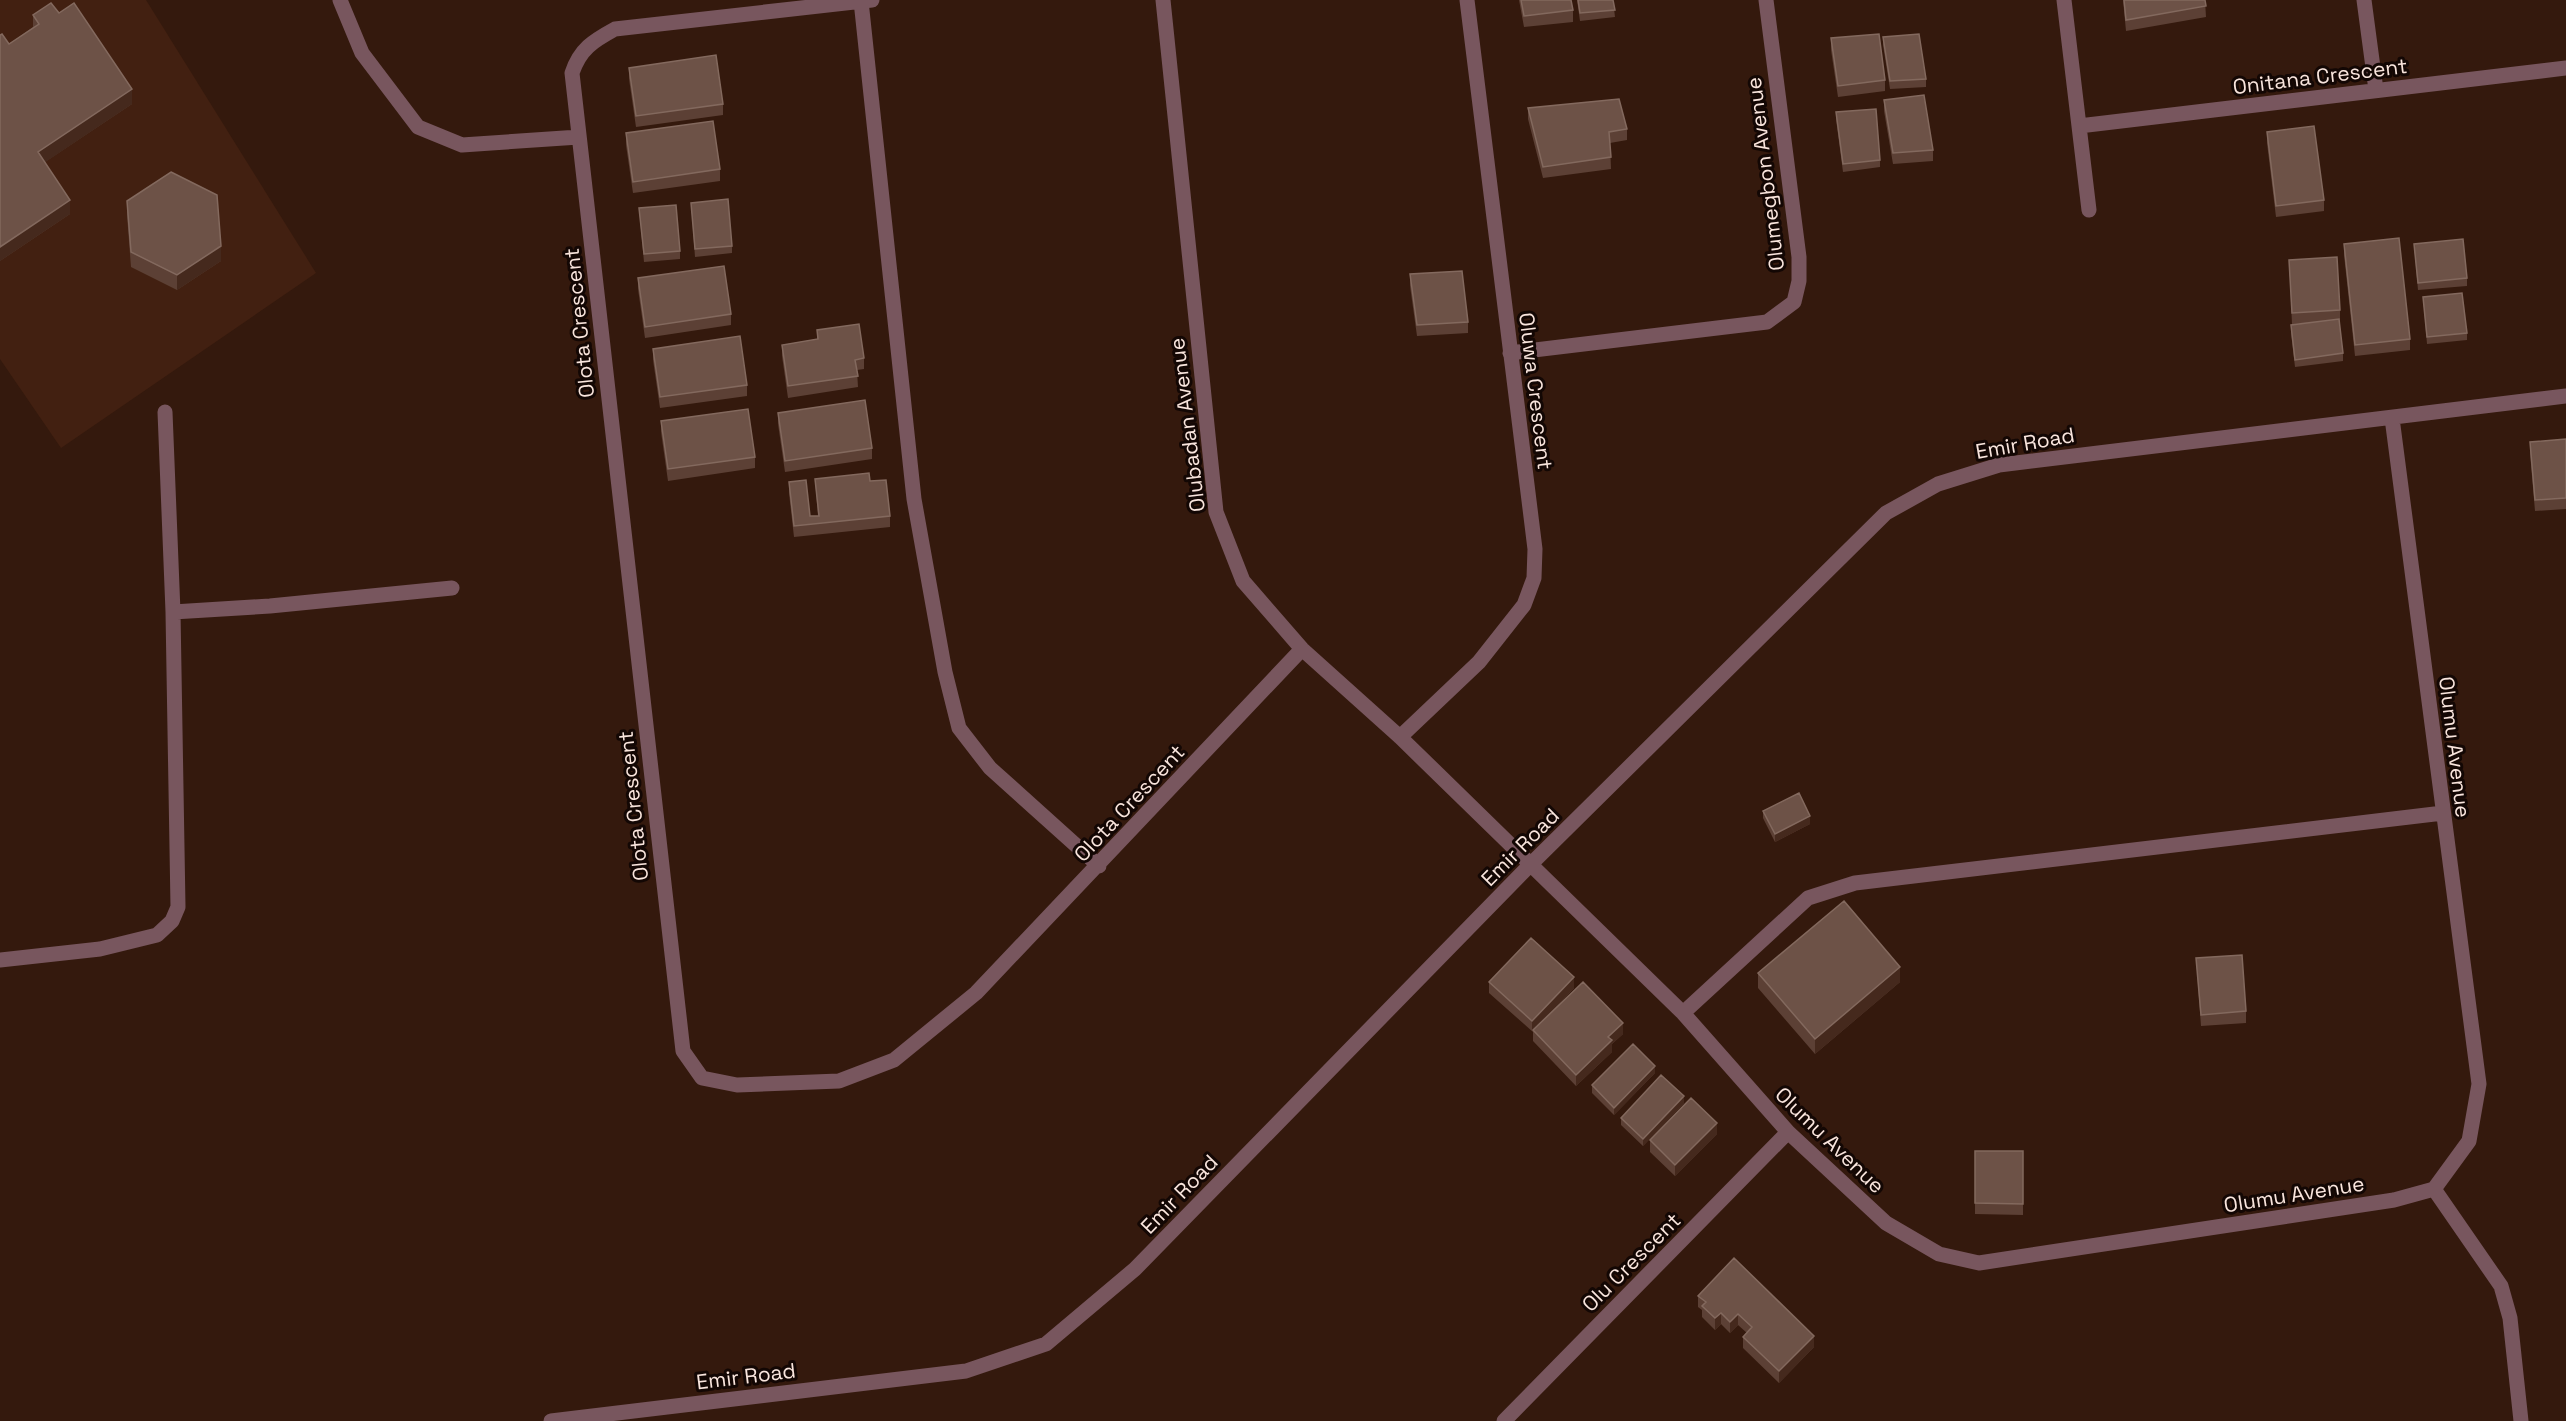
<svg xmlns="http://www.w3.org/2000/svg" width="2566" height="1421" font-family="'Space Grotesk',sans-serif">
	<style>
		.built { fill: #422011 }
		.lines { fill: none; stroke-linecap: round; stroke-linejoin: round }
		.minor { stroke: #78565e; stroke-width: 15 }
		.wall { fill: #5c4035 }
		.shaded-wall { fill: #45291d }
		.building { fill: #6d5247; stroke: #83695e; stroke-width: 1.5 }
		.labels { text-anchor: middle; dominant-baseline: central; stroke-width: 6; stroke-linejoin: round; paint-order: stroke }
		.street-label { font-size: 21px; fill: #f9e5dd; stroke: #130704 }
	</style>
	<rect width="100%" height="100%" fill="#34190d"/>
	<!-- built -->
	<path class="built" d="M 0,0 L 146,0 L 316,273 L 61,448 L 0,359 Z"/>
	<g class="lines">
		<!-- minor -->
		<path class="minor" d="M 340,0 L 362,53 L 418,127 L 462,145 L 579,137
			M 872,0 L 615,29 C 593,41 580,49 572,73 L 683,1051 L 702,1078 L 737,1085 L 839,1081 L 894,1060 L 976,993 L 1302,649
			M 1163,0 L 1216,512 L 1243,581 L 1302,649 L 1400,737 L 1683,1013 L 1788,1132 L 1886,1223 L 1939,1254 L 1979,1263 L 2394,1200 L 2434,1189 L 2469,1141 L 2479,1084 L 2392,418
			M 2064,0 L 2089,210
			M 2364,0 L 2376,90
			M 861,1 L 914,499 L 945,672 L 959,728 L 990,768 L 1099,866
			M 2079,126 L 2566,68
			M 1510,353 L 1767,322 L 1794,302 L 1799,281 L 1799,257 L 1766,0
			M 173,612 L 270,606 L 452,588
			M 1400,737 L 1479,662 L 1524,605 L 1534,578 L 1535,549 L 1467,0
			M 0,960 L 100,949 L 157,935 L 172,921 L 178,907 L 173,612 L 165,412
			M 1683,1013 L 1808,898 L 1855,883 L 2443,813
			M 2434,1189 L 2501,1286 L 2510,1318 L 2521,1421
			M 551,1421 L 966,1371 L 1046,1344 L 1135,1269 L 1530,865 L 1886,513 L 1938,484 L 1999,465 L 2566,396
			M 1504,1421 L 1788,1132"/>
	</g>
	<!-- wall -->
	<path class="wall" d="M 1519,0 L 1571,0 L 1573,10 L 1573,22 L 1524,27 Z
		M 1577,0 L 1613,0 L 1615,17 L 1580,21 Z
		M 2123,0 L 2205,0 L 2206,17 L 2126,31 Z
		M 59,13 L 132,104 L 45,162 L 70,214 L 0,261 L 9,44 L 33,27 L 33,15 Z
		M 1883,37 L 1926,79 L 1926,87 L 1890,89 L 1883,45 Z
		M 1831,38 L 1885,80 L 1885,91 L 1838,97 L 1831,50 Z
		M 629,68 L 723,104 L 723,115 L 636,127 L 629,79 Z
		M 1884,100 L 1933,150 L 1933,161 L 1893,164 L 1884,111 Z
		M 1528,108 L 1627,129 L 1627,140 L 1610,143 L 1611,169 L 1543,178 L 1528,119 Z
		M 1836,112 L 1880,160 L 1880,167 L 1843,172 L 1836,119 Z
		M 2267,132 L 2324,200 L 2324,211 L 2276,217 L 2267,143 Z
		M 626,133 L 720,169 L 720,181 L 633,193 L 626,145 Z
		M 127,201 L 221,261 L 177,290 L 131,267 L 127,215 Z
		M 691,203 L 732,246 L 732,253 L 695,257 Z
		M 639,208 L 680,251 L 680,259 L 644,262 Z
		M 2344,244 L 2410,339 L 2410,350 L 2355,356 L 2344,255 Z
		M 2414,244 L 2467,278 L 2467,286 L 2418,290 Z
		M 2289,260 L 2340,310 L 2340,321 L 2339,321 L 2343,353 L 2343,361 L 2295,367 L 2291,333 L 2291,325 L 2313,323 L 2292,324 Z
		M 1410,274 L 1468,322 L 1468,333 L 1417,336 L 1410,286 Z
		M 638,278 L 731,314 L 731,325 L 645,338 L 638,289 Z
		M 2423,297 L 2467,333 L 2467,340 L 2427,344 Z
		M 817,330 L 864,358 L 864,369 L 857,370 L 858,387 L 788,398 L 782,356 L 782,345 L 817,339 Z
		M 653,349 L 747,385 L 747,396 L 660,408 L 653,360 Z
		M 778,413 L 872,448 L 872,459 L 785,472 L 778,424 Z
		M 661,421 L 755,457 L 755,468 L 668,481 L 661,432 Z
		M 2566,439 L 2566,509 L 2535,511 L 2530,453 L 2530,442 Z
		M 815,479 L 870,481 L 890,516 L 890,527 L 794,537 L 789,493 L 789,482 L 810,516 L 818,516 Z
		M 1763,811 L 1810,824 L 1775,842 L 1763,818 Z
		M 2196,958 L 2246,1011 L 2246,1023 L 2201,1026 Z
		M 1758,973 L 1900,982 L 1815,1054 L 1758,988 Z
		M 1489,982 L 1574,988 L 1549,1015 L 1623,1034 L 1612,1044 L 1612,1052 L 1576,1086 L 1533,1041 L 1533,1032 L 1489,993 Z
		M 1655,1073 L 1614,1115 L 1592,1093 L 1592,1085 Z
		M 1684,1103 L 1643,1146 L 1621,1125 L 1621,1118 Z
		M 1717,1134 L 1675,1176 L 1650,1152 L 1650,1140 Z
		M 1975,1151 L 2023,1151 L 2023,1215 L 1975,1214 Z
		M 1698,1296 L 1814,1347 L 1779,1383 L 1743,1348 L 1743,1337 L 1747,1333 L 1738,1325 L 1730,1333 L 1721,1324 L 1715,1330 L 1702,1317 L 1702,1310 L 1698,1307 Z"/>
	<!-- shaded-wall -->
	<path class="shaded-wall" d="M 132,89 L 132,104 L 38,167 L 38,152 Z
		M 70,200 L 70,214 L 0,261 L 0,247 Z
		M 221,246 L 221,261 L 177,290 L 177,275 Z
		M 1810,816 L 1810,824 L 1775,842 L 1775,834 Z
		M 1900,967 L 1900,982 L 1815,1054 L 1815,1039 Z
		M 1574,977 L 1574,988 L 1533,1031 L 1533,1030 L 1532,1032 L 1532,1021 Z
		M 1623,1023 L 1623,1034 L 1612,1044 L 1612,1052 L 1576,1086 L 1576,1075 L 1608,1037 Z
		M 1655,1066 L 1655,1073 L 1614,1115 L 1614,1108 Z
		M 1684,1096 L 1684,1103 L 1643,1146 L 1643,1139 Z
		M 1717,1123 L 1717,1134 L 1675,1176 L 1675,1165 Z
		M 1721,1313 L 1721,1324 L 1715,1330 L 1715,1318 Z
		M 1738,1314 L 1738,1325 L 1730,1333 L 1730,1322 Z
		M 1814,1336 L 1814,1347 L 1779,1383 L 1779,1371 Z"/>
	<!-- building -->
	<path class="building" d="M 1521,0 L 1571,0 L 1573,10 L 1524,16 Z
		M 1578,0 L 1613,0 L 1615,10 L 1580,13 Z
		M 2124,0 L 2205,0 L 2206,6 L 2126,20 Z
		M 51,3 L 59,13 L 74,3 L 132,89 L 38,152 L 70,200 L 0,247 L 0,35 L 2,34 L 9,44 L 39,24 L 33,15 Z
		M 1879,34 L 1885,80 L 1838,86 L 1831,38 Z
		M 1919,34 L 1926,79 L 1890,81 L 1883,37 Z
		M 716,55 L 723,104 L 636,116 L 629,68 Z
		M 1924,95 L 1933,150 L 1893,153 L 1884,100 Z
		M 1619,99 L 1627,129 L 1609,132 L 1611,157 L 1543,167 L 1528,108 Z
		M 1876,109 L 1880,160 L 1843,164 L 1836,112 Z
		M 713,121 L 720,169 L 633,182 L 626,133 Z
		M 2314,126 L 2324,200 L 2276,206 L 2267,132 Z
		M 171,172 L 217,195 L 221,246 L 177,275 L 131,252 L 127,201 Z
		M 728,199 L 732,246 L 695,249 L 691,203 Z
		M 676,205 L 680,251 L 644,254 L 639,208 Z
		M 2399,238 L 2410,339 L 2355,345 L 2344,244 Z
		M 2463,239 L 2467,278 L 2418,283 L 2414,244 Z
		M 2337,257 L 2340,310 L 2292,313 L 2289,260 Z
		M 724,266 L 731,314 L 645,327 L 638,278 Z
		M 1462,271 L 1468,322 L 1417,325 L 1410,274 Z
		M 2462,293 L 2467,333 L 2427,337 L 2423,297 Z
		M 2339,319 L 2343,353 L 2295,360 L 2291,325 Z
		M 859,324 L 864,358 L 855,360 L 858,376 L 788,386 L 782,345 L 818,339 L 817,330 Z
		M 740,336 L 747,385 L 660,397 L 653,349 Z
		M 865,400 L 872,448 L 785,461 L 778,413 Z
		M 748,409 L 755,457 L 668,469 L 661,421 Z
		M 2566,439 L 2566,498 L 2535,500 L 2530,442 Z
		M 869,473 L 870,481 L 886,480 L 890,516 L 794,526 L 789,482 L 806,480 L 810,516 L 819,516 L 815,479 Z
		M 1799,793 L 1810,816 L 1775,834 L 1763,811 Z
		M 1844,901 L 1900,967 L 1815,1039 L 1758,973 Z
		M 1531,938 L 1574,977 L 1532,1021 L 1489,982 Z
		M 2242,955 L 2246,1011 L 2201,1015 L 2196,958 Z
		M 1583,982 L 1623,1023 L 1608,1037 L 1612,1040 L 1576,1075 L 1533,1030 Z
		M 1633,1044 L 1655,1066 L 1614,1108 L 1592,1085 Z
		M 1661,1075 L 1684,1096 L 1643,1139 L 1621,1118 Z
		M 1691,1098 L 1717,1123 L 1675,1165 L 1650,1140 Z
		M 1975,1151 L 2023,1151 L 2023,1204 L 1975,1203 Z
		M 1734,1258 L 1814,1336 L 1779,1371 L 1743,1337 L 1752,1327 L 1738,1314 L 1730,1322 L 1721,1313 L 1715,1318 L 1702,1306 L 1706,1302 L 1698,1296 Z"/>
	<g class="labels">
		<!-- street labels -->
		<g class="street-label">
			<text transform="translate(2320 76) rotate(-7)">Onitana Crescent</text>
			<text transform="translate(1765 174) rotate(-97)">Olumegbon Avenue</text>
			<text transform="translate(579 323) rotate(-96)">Olota Crescent</text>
			<text transform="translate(1536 391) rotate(83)">Oluwa Crescent</text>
			<text transform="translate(1187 425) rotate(-97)">Olubadan Avenue</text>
			<text transform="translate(2025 443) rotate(-10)">Emir Road</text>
			<text transform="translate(2455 747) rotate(83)">Olumu Avenue</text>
			<text transform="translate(1129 803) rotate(-47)">Olota Crescent</text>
			<text transform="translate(633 806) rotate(-96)">Olota Crescent</text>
			<text transform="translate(1520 847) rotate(-45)">Emir Road</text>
			<text transform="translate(1830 1140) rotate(44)">Olumu Avenue</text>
			<text transform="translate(1179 1194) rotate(-46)">Emir Road</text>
			<text transform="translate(2294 1194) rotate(-9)">Olumu Avenue</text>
			<text transform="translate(1631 1262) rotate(-45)">Olu Crescent</text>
			<text transform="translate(746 1376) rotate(-7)">Emir Road</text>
		</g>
	</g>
</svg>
